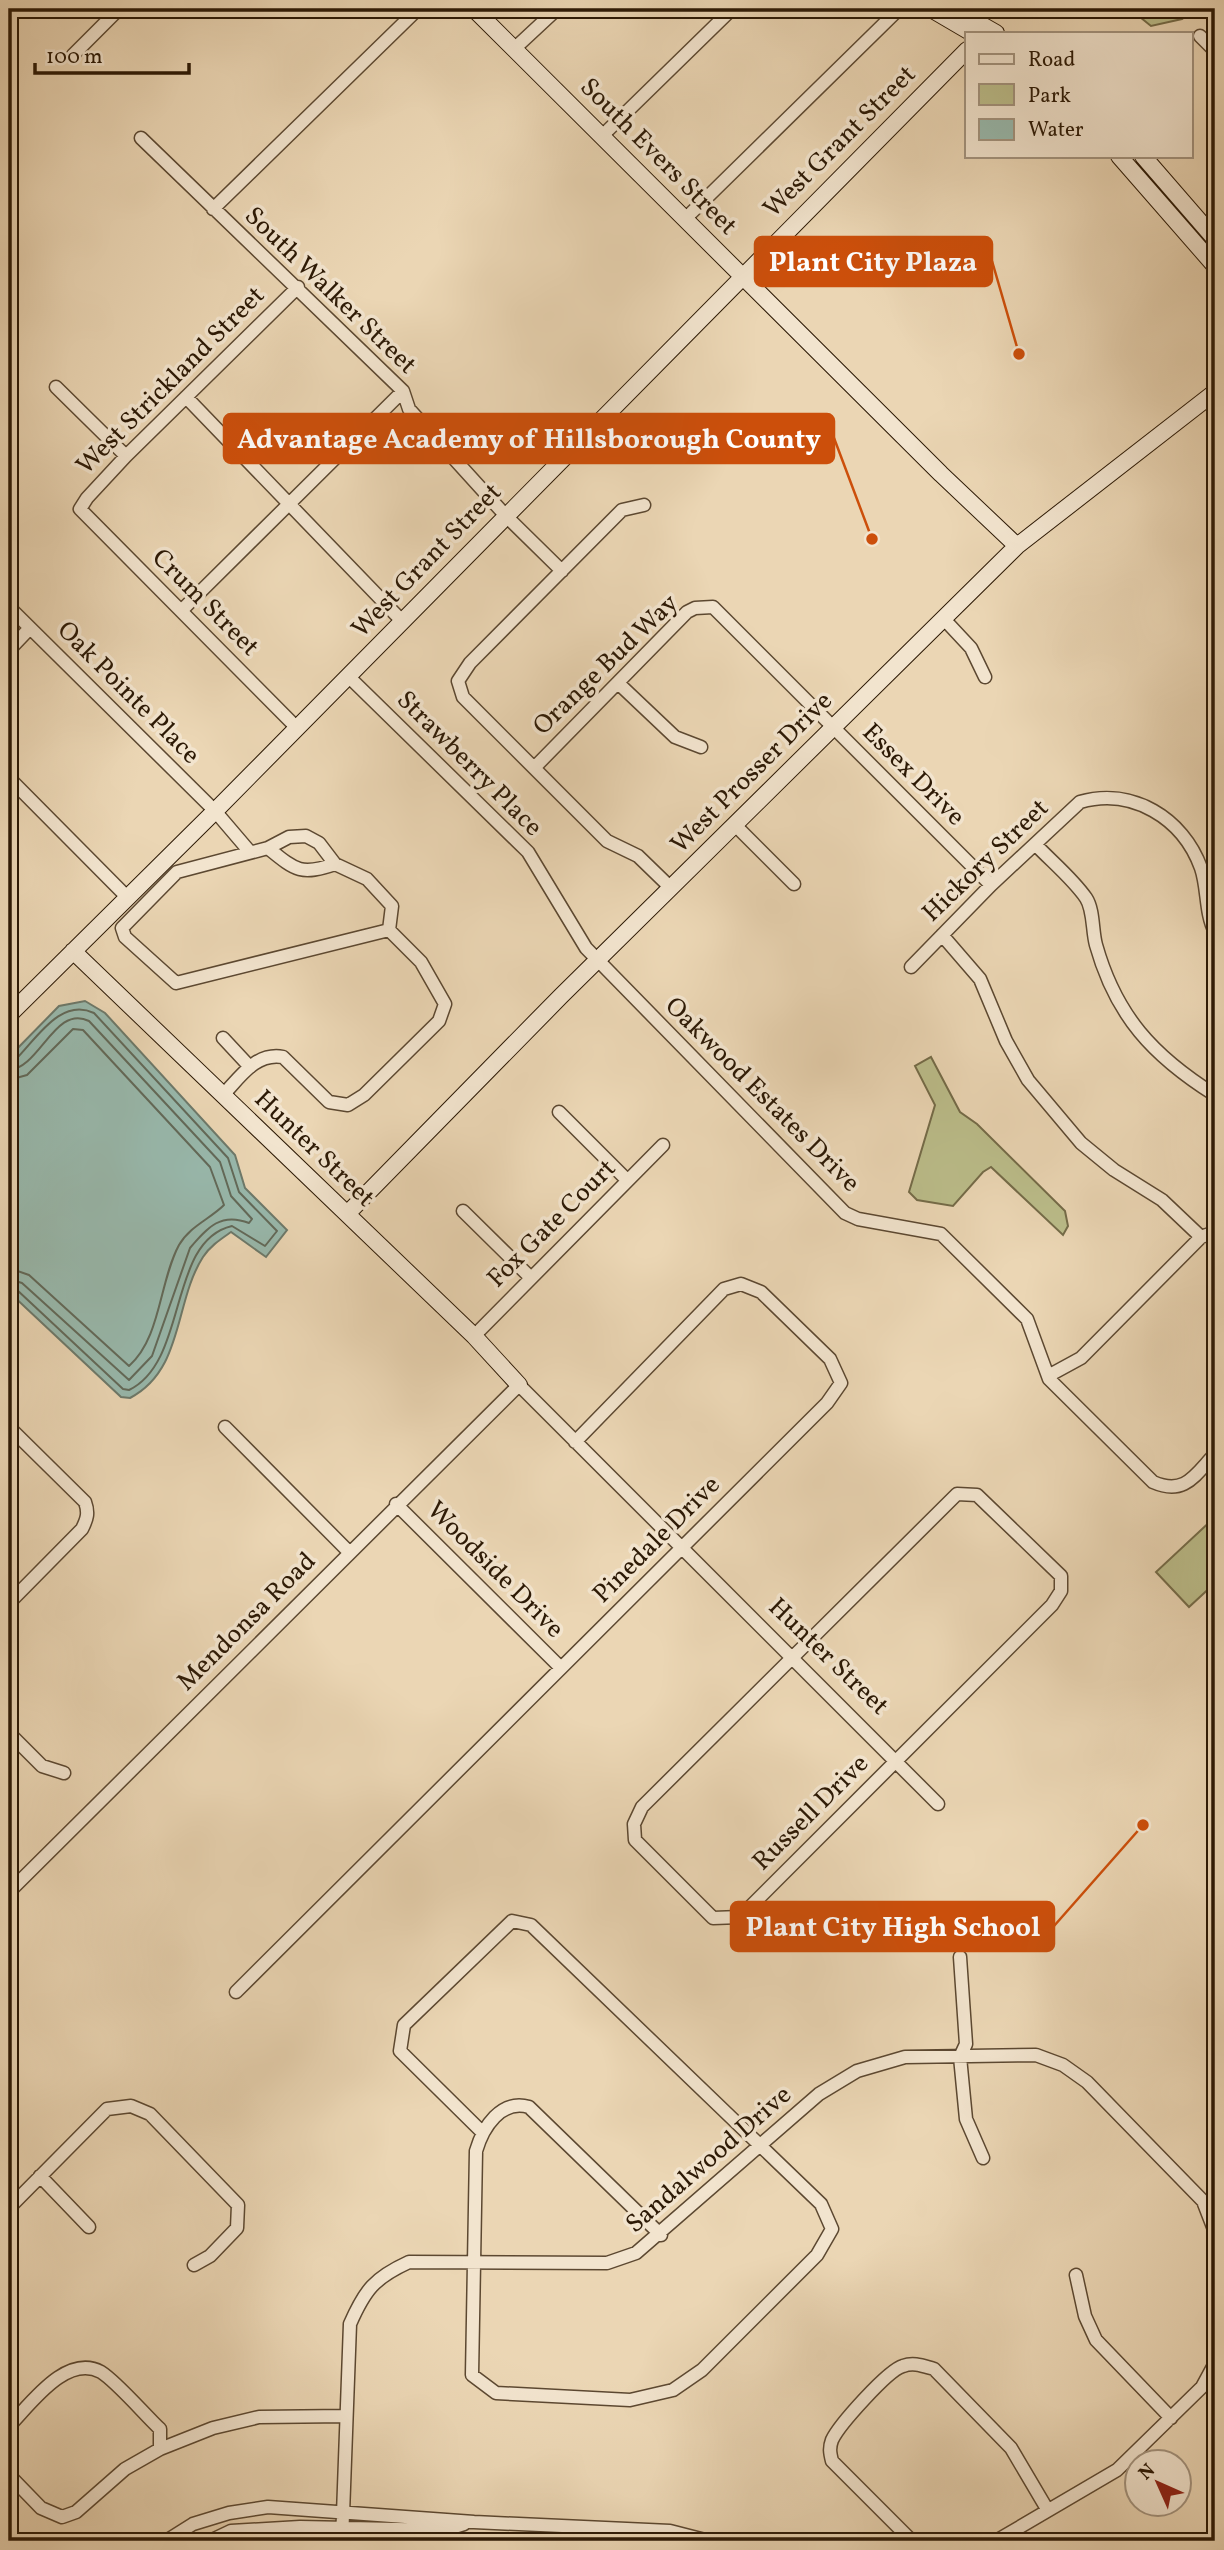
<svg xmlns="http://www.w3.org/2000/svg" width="1224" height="2550" font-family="Vollkorn,serif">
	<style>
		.green { fill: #bbbd8a; stroke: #746b48; stroke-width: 2 }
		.water { fill: #98b9ad; stroke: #6d796a; stroke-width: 2 }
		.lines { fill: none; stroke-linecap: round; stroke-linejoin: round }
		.shore { stroke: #626959; stroke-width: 2 }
		.street-casing { stroke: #5c4831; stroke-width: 15 }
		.secondary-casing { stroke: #2c1905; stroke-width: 18 }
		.street { stroke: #f2e4ce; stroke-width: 12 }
		.secondary { stroke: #f2e4ce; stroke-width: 16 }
		.labels { text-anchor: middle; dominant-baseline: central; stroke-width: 7; stroke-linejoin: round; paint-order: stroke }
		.street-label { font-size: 26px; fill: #2c1905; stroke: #f2e4ce }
		.leader { fill: none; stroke: #cc4f0b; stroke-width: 2.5 }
		.callout-dot { fill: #cc4f0b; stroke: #f2e4ce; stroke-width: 2.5 }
		.callout { fill: #cc4f0b; stroke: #cc4f0b; stroke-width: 2.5 }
		.callout-label { font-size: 28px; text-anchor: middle; font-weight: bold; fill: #fff }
	</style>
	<rect width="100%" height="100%" fill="#ebd6b4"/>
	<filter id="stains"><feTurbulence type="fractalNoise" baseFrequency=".00286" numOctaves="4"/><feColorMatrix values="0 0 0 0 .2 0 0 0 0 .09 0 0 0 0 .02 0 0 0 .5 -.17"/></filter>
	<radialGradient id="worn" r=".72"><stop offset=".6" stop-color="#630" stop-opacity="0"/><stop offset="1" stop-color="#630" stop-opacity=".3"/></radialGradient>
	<!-- green -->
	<path class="green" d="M 1130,9 L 1196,9 L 1182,19 L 1151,26 Z
		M 931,1057 L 960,1112 L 977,1124 L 1065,1211 L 1068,1226 L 1063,1235 L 991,1167 L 983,1172 L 953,1206 L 917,1200 L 909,1192 L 935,1105 L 915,1066 Z
		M 1215,1517 L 1215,1583 L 1189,1607 L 1156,1572 Z"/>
	<!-- water -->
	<path class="water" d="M 85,1001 L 105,1013 L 235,1155 L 245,1188 L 287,1230 L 266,1257 L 231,1232 C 221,1239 210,1246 203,1257 C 174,1302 184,1370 130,1398 L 121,1397 L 10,1293 L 9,1288 L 9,1057 L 59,1006 Z"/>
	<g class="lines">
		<!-- shore -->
		<path class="shore" d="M 9,1061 L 16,1059 C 37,1038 61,997 94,1013 L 228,1158 L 239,1192 L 277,1231 L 265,1246 L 232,1226 C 167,1241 189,1361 129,1390 L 123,1389 L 16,1289 L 9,1287
			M 9,1070 C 40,1068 55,1004 89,1021 L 220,1162 L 231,1196 L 252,1219 L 249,1223 C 221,1212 208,1227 190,1248 L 152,1356 L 129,1380 L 22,1283 L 9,1279
			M 9,1080 L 27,1075 L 73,1029 L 83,1030 L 210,1167 L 224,1205 C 210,1219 190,1226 179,1245 C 159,1282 161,1338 129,1366 L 29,1275 L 9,1268"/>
		<!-- street casing -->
		<g class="street-casing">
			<path id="street" d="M 1200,36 L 1215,51
				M 514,49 L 557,9
				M 73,55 L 119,9
				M 602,136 L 732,9
				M 141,138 L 403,391 L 409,409 L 506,516 L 562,571
				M 213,209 L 418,9
				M 685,219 L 899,9
				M 56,387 L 126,456
				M 186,397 L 402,621
				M 644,505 L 622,510 L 470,663 L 458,681 L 463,697 L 607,841 L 638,856 L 671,888
				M 9,607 L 215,811 L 250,852
				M 181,611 L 403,391
				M 943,618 L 971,648 L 985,677
				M 9,650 L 30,628
				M 348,676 L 528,852 L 586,948 L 845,1213 L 858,1219 L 941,1234 L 1027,1319 L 1049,1379 L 1153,1482 C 1185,1496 1195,1475 1215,1454
				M 618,683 L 675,737 L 701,747
				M 297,728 L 80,509 L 87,498 L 126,456 L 298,287
				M 534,768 L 687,612 L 695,608 L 713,607 L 991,885
				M 9,778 L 128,898
				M 735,825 L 794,884
				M 1035,844 C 1051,861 1073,879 1086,898 C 1094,910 1092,931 1096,945 C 1116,1016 1153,1056 1215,1095
				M 268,848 C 295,870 301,876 335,864
				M 942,935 L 980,979 L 1006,1041 L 1028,1080 L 1081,1143 L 1114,1170 L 1162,1200 L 1201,1237
				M 911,967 L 991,885 L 1080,802 C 1132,787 1183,818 1201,868 C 1208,888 1205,913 1215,932
				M 223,1038 L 250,1067
				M 223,1095 C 240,1077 256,1052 283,1057 L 329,1102 L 348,1105 L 364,1095 L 439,1021 L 445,1004 L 421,962 L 389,930 L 392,906 L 367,879 L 335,864 L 319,843 L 306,836 L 289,837 L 268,848 L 177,872 L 122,928 L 125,937 L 176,983 L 389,930
				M 559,1112 L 627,1180
				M 463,1211 L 530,1277
				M 474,1336 L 663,1145
				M 1048,1376 L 1081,1358 L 1201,1237 L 1215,1232
				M 9,1427 L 85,1502 C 89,1513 87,1519 82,1529 L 9,1603
				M 225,1427 L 349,1552
				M 957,1494 L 977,1495 L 1061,1576 L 1061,1591 L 1052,1605 L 740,1917 L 713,1918 L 635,1840 L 634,1824 L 642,1807 Z
				M 396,1504 L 561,1668
				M 9,1733 L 42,1766 L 64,1773
				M 9,1892 L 519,1385 L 938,1804
				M 960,1957 L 966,2044 L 960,2057
				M 236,1992 L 827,1403 L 841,1383 L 830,1359 L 761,1292 L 741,1284 L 724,1289 L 575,1442
				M 960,2057 L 966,2119 L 983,2158
				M 482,2132 L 400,2051 L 404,2025 L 512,1921 L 531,1925 L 821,2204 L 832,2229 L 817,2255 L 702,2370 L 673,2390 L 630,2400 L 496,2393 L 472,2375 L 476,2151 C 483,2127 501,2099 529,2107 L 661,2235
				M 40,2176 L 89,2227
				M 9,2208 L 107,2109 L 131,2106 L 150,2114 L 238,2205 L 237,2228 L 210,2256 L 194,2265
				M 1076,2275 L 1085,2316 L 1096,2340 L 1171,2418
				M 9,2426 C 30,2405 66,2353 101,2372 C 117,2382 145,2415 160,2429 L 160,2449 L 125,2469 L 76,2512 L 62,2517 L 41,2508 L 9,2475
				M 160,2449 L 213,2428 L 259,2417 L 346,2416
				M 166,2541 L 193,2524 L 229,2513 L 268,2507 L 474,2522 L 670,2531 L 709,2541
				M 210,2541 L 231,2531 L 300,2527 L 445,2530 L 464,2524
				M 342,2541 L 350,2324 C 365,2290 374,2278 409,2262 L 607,2263 L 636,2253 L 819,2094 L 857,2071 L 905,2057 L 1036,2055 L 1063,2065 L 1087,2082 L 1203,2201 L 1215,2232
				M 912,2541 L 832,2461 C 830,2453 829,2448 832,2440 C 839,2425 888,2370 903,2366 C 914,2362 923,2366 934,2369 L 1011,2448 L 1047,2509
				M 996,2541 L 1117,2470 L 1202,2387 L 1215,2363"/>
		</g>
		<!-- secondary casing -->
		<g class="secondary-casing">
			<path id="secondary" d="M 474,9 L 941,474 L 1017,546
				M 931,9 L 972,33
				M 954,9 L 996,33
				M 1119,156 L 1215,266
				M 1143,156 L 1215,239
				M 73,951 L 474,1336 L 519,1385
				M 9,1015 L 215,811 L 967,50
				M 347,1214 L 561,996 L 1017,546 L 1215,392"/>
		</g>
		<!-- street -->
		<use href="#street" class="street"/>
		<!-- secondary -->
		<use href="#secondary" class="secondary"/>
	</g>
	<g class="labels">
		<!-- street labels -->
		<g class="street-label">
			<text transform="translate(840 142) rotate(-45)">West Grant Street</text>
			<text transform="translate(658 157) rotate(45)">South Evers Street</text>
			<text transform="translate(330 291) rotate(44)">South Walker Street</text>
			<text transform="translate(171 381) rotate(-45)">West Strickland Street</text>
			<text transform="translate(427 561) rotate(-46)">West Grant Street</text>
			<text transform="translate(205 603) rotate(45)">Crum Street</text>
			<text transform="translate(606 665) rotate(-44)">Orange Bud Way</text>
			<text transform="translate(128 693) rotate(45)">Oak Pointe Place</text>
			<text transform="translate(469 764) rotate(45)">Strawberry Place</text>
			<text transform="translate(752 773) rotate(-45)">West Prosser Drive</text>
			<text transform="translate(913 775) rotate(45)">Essex Drive</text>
			<text transform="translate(986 861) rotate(-44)">Hickory Street</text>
			<text transform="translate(762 1095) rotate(45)">Oakwood Estates Drive</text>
			<text transform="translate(314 1149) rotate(44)">Hunter Street</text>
			<text transform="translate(552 1224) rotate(-45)">Fox Gate Court</text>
			<text transform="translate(657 1540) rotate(-45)">Pinedale Drive</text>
			<text transform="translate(495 1570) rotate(45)">Woodside Drive</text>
			<text transform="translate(247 1622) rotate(-45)">Mendonsa Road</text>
			<text transform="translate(828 1657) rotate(44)">Hunter Street</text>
			<text transform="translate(811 1813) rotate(-45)">Russell Drive</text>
			<text transform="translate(709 2160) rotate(-41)">Sandalwood Drive</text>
		</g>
	</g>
	<!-- callouts -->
	<path class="leader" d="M1019 354L992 261M872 539L834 438M1143 1825L1054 1926"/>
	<g class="callout-dot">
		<circle cx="1019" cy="354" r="7"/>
		<circle cx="872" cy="539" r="7"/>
		<circle cx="1143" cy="1825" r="7"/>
	</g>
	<g class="callout">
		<rect x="755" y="237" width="237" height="49" rx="7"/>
		<rect x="224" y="414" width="610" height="49" rx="7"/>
		<rect x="731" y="1902" width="323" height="49" rx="7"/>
	</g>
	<g class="callout-label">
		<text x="873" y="271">Plant City Plaza</text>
		<text x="529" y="448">Advantage Academy of Hillsborough County</text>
		<text x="893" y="1936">Plant City High School</text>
	</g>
	<!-- margin -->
	<rect width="1224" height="2550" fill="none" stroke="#ebd6b4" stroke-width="35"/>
	<rect x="10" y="10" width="1203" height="2529" fill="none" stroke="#2c1905" stroke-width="3.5"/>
	<rect x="18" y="18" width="1189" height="2515" fill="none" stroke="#2c1905" stroke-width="2"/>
	<!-- legend -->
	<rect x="965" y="32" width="228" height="126" fill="#f2e4ce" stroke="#a3937e" stroke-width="2"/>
	<rect x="979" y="54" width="35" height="10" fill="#f2e4ce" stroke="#a3937e" stroke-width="2"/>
	<text x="1028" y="66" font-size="21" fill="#2c1905">Road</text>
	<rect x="979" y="84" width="35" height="21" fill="#bbbd8a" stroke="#a3937e" stroke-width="2"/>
	<text x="1028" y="102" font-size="21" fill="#2c1905">Park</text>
	<rect x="979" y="119" width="35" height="21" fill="#98b9ad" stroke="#a3937e" stroke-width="2"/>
	<text x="1028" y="136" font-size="21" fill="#2c1905">Water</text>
	<!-- north arrow -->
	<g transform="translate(1158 2483) rotate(315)"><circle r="33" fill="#f2e4ce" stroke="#a3937e" stroke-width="2"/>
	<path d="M0-5L12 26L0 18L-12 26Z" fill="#8f2418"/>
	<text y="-10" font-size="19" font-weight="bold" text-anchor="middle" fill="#2c1905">N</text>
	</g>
	<!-- scale -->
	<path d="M35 63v10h154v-10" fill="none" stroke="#2c1905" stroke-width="3.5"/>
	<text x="46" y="63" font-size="21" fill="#2c1905" stroke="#f2e4ce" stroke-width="5" paint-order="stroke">100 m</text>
	<rect width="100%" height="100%" filter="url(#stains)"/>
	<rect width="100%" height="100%" fill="url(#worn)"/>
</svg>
